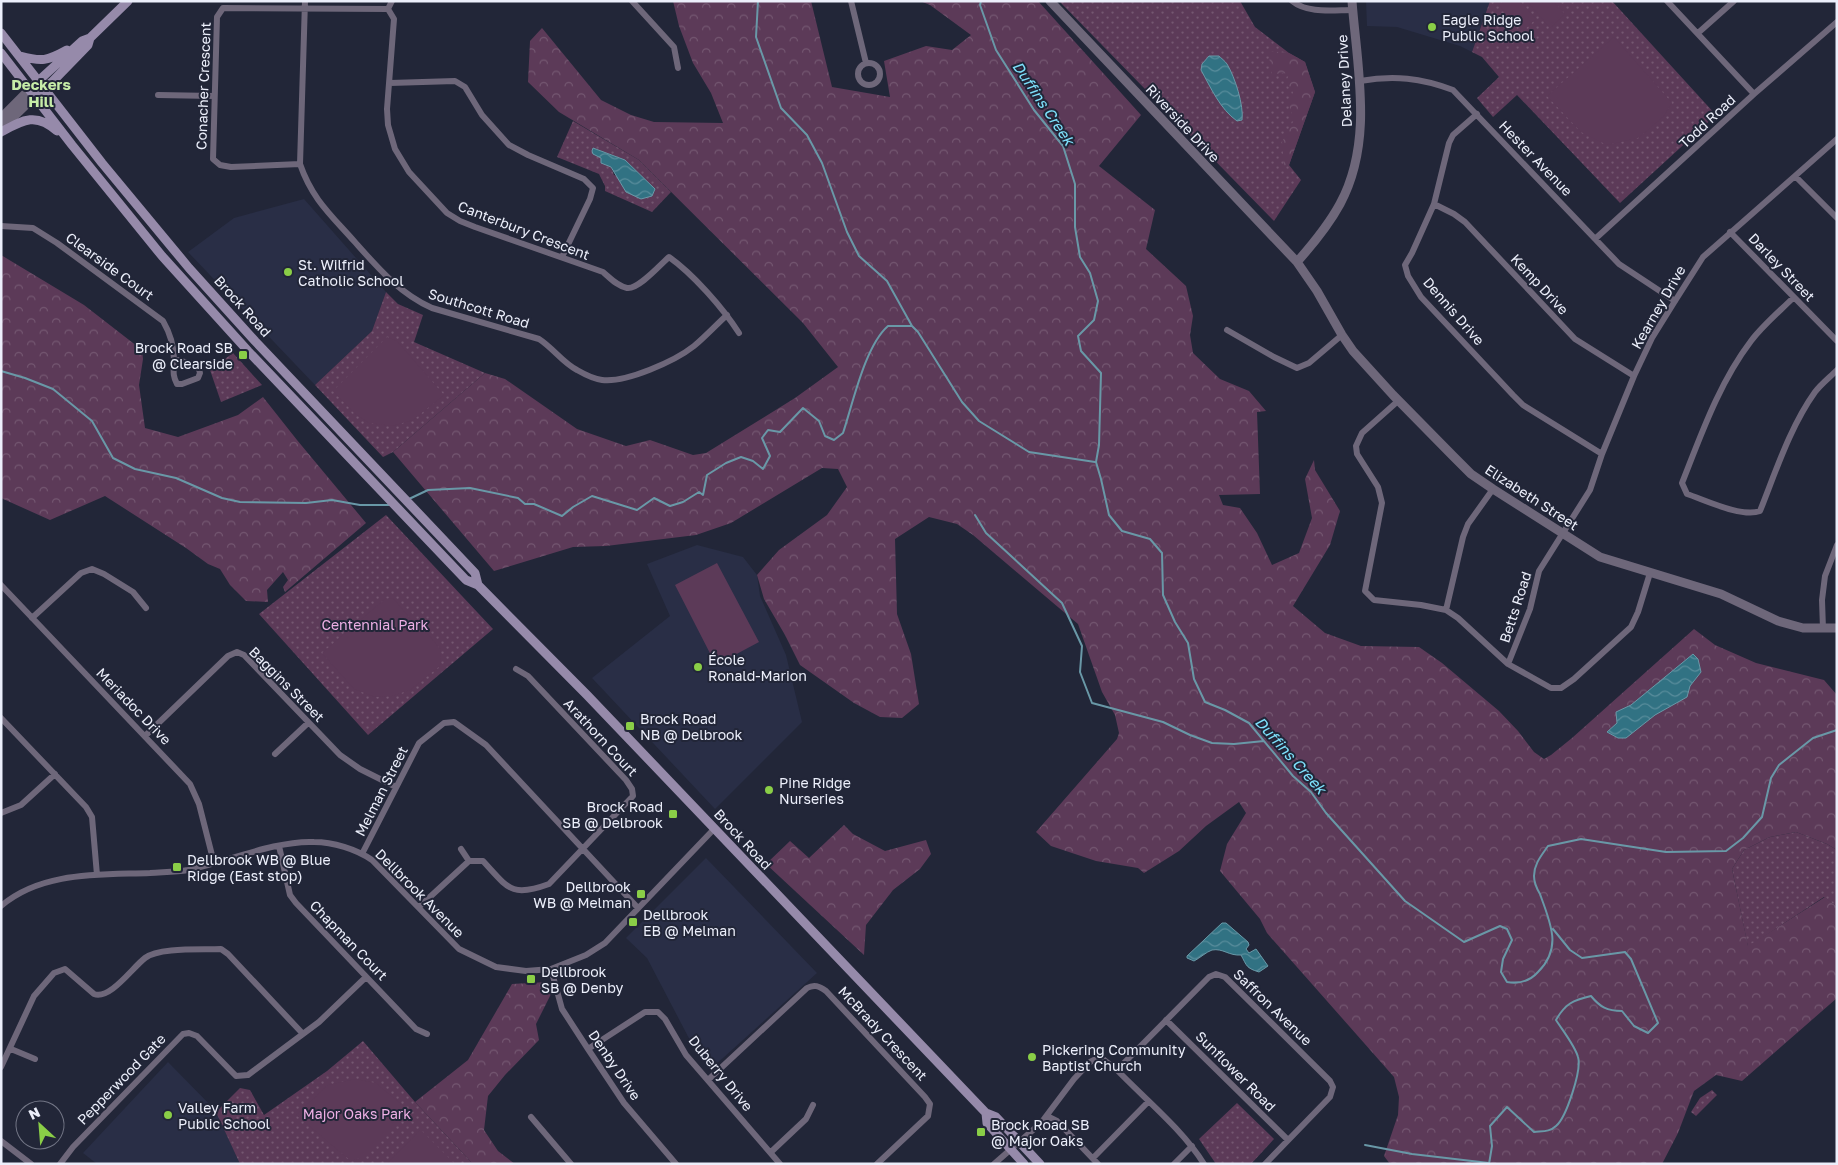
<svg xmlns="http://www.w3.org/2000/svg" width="1838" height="1165" font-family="'Golos Text',sans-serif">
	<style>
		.built { fill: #292e46 }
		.grass { fill: url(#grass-dots); fill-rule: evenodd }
		.forest { fill: url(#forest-crowns) }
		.pitch { fill: #5c3a58 }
		.water { fill: url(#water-waves); stroke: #6998a7 }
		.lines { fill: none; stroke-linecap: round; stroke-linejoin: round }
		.stream { stroke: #6998a7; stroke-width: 2 }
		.minor { stroke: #6e677a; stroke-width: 6 }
		.tertiary { stroke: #6e677a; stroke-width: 9 }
		.secondary { stroke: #968aaa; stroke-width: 9 }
		.poi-dot { fill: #8ace47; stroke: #222638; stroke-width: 2 }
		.labels { text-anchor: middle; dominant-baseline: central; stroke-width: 4; stroke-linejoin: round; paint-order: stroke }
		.poi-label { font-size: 14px; fill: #eceffb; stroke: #222638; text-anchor: start }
		.street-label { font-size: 14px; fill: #eceffb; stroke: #222638 }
		.park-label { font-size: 14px; fill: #edafe5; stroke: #222638 }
		.neighbourhood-label { font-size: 15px; font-weight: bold; fill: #c6eda8; stroke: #222638 }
		.water-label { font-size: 15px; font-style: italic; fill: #7ee2fd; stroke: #222638 }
	</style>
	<defs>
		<pattern id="grass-dots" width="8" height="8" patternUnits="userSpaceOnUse" patternTransform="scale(1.25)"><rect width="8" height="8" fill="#5c3a58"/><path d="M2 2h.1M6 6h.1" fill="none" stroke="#745771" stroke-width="1.8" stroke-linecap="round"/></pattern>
		<pattern id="forest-crowns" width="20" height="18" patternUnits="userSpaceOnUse" patternTransform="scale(1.25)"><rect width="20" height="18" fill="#5c3a58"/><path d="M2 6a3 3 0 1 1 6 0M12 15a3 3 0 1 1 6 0" fill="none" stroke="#745771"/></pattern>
		<pattern id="water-waves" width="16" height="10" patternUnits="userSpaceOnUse" patternTransform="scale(1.25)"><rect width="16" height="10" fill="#317283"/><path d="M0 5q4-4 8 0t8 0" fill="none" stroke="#598d9c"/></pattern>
	</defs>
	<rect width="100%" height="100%" fill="#222638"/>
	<!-- built -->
	<path class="built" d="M 1366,1 L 1490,1 L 1472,52 L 1460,46 L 1397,27 L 1367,26 Z
		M 304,199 L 386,292 L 372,331 L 315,385 L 188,252 L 234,218 Z
		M 697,545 L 743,557 L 757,575 L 760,596 L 786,655 L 802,722 L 715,809 L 592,678 L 670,616 L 647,564 Z
		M 706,858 L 817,973 L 713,1067 L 693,1046 L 647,958 L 626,938 Z
		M 168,1062 L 216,1111 L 240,1164 L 97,1164 L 83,1153 Z"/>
	<!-- grass -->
	<path class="grass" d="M 1059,1 L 1240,1 L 1255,27 L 1289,53 L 1305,62 L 1315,92 L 1289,165 L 1301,180 L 1274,221 Z
		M 1490,1 L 1612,1 L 1716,115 L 1620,203 L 1517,95 L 1493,117 L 1477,98 L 1499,77 L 1482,57 L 1472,52 Z
		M 573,121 L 639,160 L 671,192 L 652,212 L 605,191 L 605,186 L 599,174 L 557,157 ZM 593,148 L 625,160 L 655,189 L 614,175 L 611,167 L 602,163 L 601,158 Z
		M 386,292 L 398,304 L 423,315 L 414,342 L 485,373 L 393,452 L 383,457 L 315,385 L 372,331 Z
		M 233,353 L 262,385 L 221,402 L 210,370 Z
		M 386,515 L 493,629 L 368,735 L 259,614 Z
		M 1796,832 L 1827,844 L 1837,850 L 1837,907 L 1824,897 L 1748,947 L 1732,869 L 1744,850 L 1770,837 Z
		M 363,1041 L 415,1102 L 473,1164 L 240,1164 L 216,1112 L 240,1088 L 250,1090 L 264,1115 L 327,1071 Z
		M 1712,1090 L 1717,1095 L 1696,1116 L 1691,1112 L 1700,1098 Z
		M 1237,1103 L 1274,1139 L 1251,1164 L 1216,1164 L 1199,1139 Z"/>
	<!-- forest -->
	<path class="forest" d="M 673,1 L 811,1 L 832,87 L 890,97 L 884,61 L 926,46 L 952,50 L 971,35 L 930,5 L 920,1 L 1038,1 L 1141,115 L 1099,166 L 1155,210 L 1146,249 L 1186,286 L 1193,316 L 1190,335 L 1193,353 L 1220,379 L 1249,391 L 1266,411 L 1257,412 L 1260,494 L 1219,495 L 1223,505 L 1240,508 L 1257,533 L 1272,565 L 1299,553 L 1312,518 L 1305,479 L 1314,460 L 1315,470 L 1340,511 L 1330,545 L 1293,606 L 1325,633 L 1361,646 L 1419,647 L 1442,663 L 1499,711 L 1518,731 L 1534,752 L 1544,759 L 1551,755 L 1572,738 L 1694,629 L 1715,645 L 1756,663 L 1824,680 L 1837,695 L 1837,850 L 1827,844 L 1796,832 L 1770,837 L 1744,850 L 1732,869 L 1748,946 L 1825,897 L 1837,907 L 1837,998 L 1742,1081 L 1716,1075 L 1694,1091 L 1678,1133 L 1662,1164 L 1390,1164 L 1384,1156 L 1398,1115 L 1399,1097 L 1394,1077 L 1267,933 L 1260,919 L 1220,871 L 1227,844 L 1246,813 L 1239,802 L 1206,826 L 1179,851 L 1144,873 L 1138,868 L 1096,861 L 1051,846 L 1036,832 L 1117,739 L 1119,733 L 1115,715 L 1102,692 L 1078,624 L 973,535 L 957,524 L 929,517 L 895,539 L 897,614 L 911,654 L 919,704 L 902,718 L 880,717 L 854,703 L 800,665 L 785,635 L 764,599 L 757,575 L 779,550 L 827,515 L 847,487 L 838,469 L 822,468 L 731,523 L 696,535 L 606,546 L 573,547 L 494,571 L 393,452 L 485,373 L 505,379 L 577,429 L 626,446 L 650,440 L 693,455 L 706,453 L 795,398 L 838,367 L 803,323 L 639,160 L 559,112 L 528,82 L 530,41 L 542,28 L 601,100 L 631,115 L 654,122 L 723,123 L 711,93 L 693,63 L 679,26 Z
		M 1268,51 L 1289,53 L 1305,62 L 1315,92 L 1289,165 L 1284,166 L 1282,142 L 1294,120 L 1289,105 L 1293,92 L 1285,83 L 1290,73 L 1272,74 Z
		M 1,255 L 84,305 L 142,350 L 143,359 L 139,385 L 145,428 L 178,437 L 238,415 L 263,397 L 297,440 L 366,523 L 285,592 L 283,587 L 288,580 L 283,572 L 267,590 L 268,602 L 246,601 L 230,585 L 220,569 L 208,564 L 186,548 L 105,496 L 50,520 L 1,498 Z
		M 844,825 L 853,834 L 885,851 L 926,840 L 931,854 L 920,869 L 893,890 L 866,925 L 864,955 L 766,864 L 790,841 L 809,858 Z
		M 548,982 L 551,994 L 536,1024 L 539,1040 L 505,1075 L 488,1096 L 484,1130 L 498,1151 L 515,1164 L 473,1164 L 415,1102 L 468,1060 L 512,984 Z"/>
	<!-- pitch -->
	<path class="pitch" d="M 1503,1 L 1520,1 L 1536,19 L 1523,31 L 1499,5 Z
		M 1527,1 L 1553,1 L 1565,14 L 1550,28 Z
		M 1614,37 L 1672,103 L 1663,117 L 1638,138 L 1607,145 L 1581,132 L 1547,96 Z
		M 387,337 L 397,341 L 444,395 L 413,420 L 392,426 L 369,423 L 354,413 L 333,391 Z
		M 717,563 L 759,642 L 716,665 L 675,585 Z
		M 393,598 L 418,628 L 427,633 L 441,650 L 440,666 L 410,690 L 392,696 L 375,697 L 354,689 L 322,653 L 385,599 Z
		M 355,1079 L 376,1083 L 408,1110 L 360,1158 L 351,1161 L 296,1115 L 328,1085 Z
		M 420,1130 L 421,1130 L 455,1164 L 387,1164 Z"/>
	<!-- water -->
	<path class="water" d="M 1209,56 L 1219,56 C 1221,58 1225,61 1227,64 C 1235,77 1244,106 1242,120 L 1237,121 C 1220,109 1211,88 1201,70 L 1202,64 Z
		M 593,148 L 625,160 L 655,189 L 652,196 L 641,199 L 626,192 L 611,167 L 601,163 L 601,158 L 593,154 L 592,151 Z
		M 1693,654 L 1698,659 L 1701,672 L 1690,686 L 1687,697 L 1655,715 L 1626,738 L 1618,738 L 1607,732 L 1617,723 L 1616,712 L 1631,705 Z
		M 1222,923 L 1226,923 L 1248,942 L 1249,945 L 1246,949 L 1249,953 L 1256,949 L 1268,966 L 1259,972 C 1246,968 1247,966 1241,955 C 1229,956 1223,948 1212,950 C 1206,952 1200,958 1194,961 L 1187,958 L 1187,956 Z"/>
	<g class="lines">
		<!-- stream -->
		<path class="stream" d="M 758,1 L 756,37 L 781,108 L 807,135 L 822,163 L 847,232 L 859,256 L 887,281 L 912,326 L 918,332 L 962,402 L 979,421 L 1029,452 L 1095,462
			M 981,1 L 980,5 L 996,50 L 1034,110 L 1063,146 L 1075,184 L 1075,227 L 1080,257 L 1090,273 L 1098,301 L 1094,320 L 1078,336 L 1081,351 L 1101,373 L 1099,445 L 1096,462 L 1101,479 L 1109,515 L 1122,531 L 1150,539 L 1162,553 L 1163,595 L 1175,622 L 1188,643 L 1194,679 L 1205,702 L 1225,710 L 1249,723 L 1293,776 L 1311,792 L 1326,813 L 1405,901 L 1464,942 L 1500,926 L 1507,929 L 1512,940 L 1503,959 L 1501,972 L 1507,982 C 1519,984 1530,981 1538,972 C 1563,947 1550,923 1540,894 C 1537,889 1534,882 1534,876 C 1534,864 1541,856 1548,846 L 1581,839 L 1666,852 L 1726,851 L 1743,838 L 1762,817 L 1771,778 L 1779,765 L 1813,738 L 1837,730
			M 1,371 L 25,378 L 53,389 L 92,421 L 113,458 L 135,469 L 176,478 L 222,498 L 240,502 L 306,503 L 332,500 L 360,505 L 391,505
			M 409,499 L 428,490 L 470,488 L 518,498 L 525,504 L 534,504 L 562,516 L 573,507 L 592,496 L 637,510 L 654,498 L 670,506 L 683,502 L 699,492 L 703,495 L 707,475 L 726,463 L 741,457 L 753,461 L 763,469 L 770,456 L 762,438 L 768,430 L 780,432 L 803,408 L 819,421 L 825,436 L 834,440 L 843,433 C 853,403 865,346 888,326 L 912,326
			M 975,515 L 986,533 L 1062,603 L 1082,646 L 1080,672 L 1092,703 L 1163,722 L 1190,735 L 1212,743 L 1234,744 L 1264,741
			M 1365,1145 L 1412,1154 L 1489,1163
			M 1489,1164 L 1492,1146 L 1490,1126 L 1507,1107 L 1534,1132 C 1542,1131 1550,1132 1556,1126 C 1566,1118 1582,1070 1578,1057 C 1575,1046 1563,1031 1556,1020 C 1565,1004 1573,1000 1591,996 C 1600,1007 1607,1011 1622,1011 L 1634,1026 L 1648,1033 L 1658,1023 L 1631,959 L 1625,952 L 1582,958 L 1570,950 L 1553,929"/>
		<!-- minor -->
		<path class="minor" d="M 305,1 L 300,164 C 312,199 331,215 354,241 C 378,268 399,293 432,308 L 539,339 C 553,348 563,363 577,370 C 584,374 594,379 602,380 C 626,383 675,361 694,346 C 705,337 716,325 727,315
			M 632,1 L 674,47 L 678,68
			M 851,1 L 866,63
			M 1292,1 C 1308,14 1333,10 1353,10
			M 1667,1 L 1754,94
			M 388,9 L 392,1
			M 1698,33 L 1734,1
			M858 74a11 11 0 1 1 22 0a11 11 0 1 1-22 0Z
			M 1360,81 C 1394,75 1421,78 1453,90 L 1619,264 L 1675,301
			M 390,83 L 455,81 L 465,87 L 482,115 L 509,145 L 528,155 L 584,179 L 593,188 L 590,199 L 562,257
			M 158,95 L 214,96
			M 1477,114 L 1453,135 L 1449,143 L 1434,204 L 1412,253 L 1405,265 L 1408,276 L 1421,297 L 1513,395 L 1523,405 L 1602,454
			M 300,164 L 231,167 L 220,165 L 213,159 L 217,17 L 223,8 L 388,9 L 394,19 L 387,109 L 388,125 L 395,149 L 409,172 L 447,213 L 460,221 L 475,227 L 603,272 C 610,278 617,286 627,288 C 638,290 660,265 669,257 C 693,274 723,308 739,333
			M 1795,176 L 1837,218
			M 1434,204 L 1454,214 L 1465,222 L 1575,339 L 1634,376
			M 1,226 L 33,228 L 57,243 L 163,321 C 170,333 174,346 174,360 C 174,370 172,375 177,384 L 182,384 L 198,378 L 200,373 L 198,366 L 174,359
			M 1730,232 L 1837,341
			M 1595,239 L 1754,94 L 1837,22
			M 1794,297 C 1780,311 1763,325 1751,341 C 1719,383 1701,435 1682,483 L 1687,494 C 1705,500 1742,518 1760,511 C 1776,471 1790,427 1815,392 C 1821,384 1830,377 1837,370
			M 1227,330 L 1274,357 L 1297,368 L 1309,363 L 1342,335
			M 1398,401 L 1362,433 L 1356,446 L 1357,454 L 1378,487 L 1382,503 L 1365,591 L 1374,600 L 1421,605 L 1446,610 L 1458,618 L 1508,664 L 1551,688 L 1561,688 L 1574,679 L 1631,627 L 1638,612 L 1650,573
			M 1,585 L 190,784 L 199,804 L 214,863
			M 1446,610 L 1463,537 L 1468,524 L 1493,489
			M 32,618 L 81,573 L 92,569 L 104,574 L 133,592 L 146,608
			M 1823,629 L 1822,600 L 1825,576 L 1837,545
			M 1508,664 L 1530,609 L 1539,571 L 1590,490 L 1602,454 L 1634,376 L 1652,338 L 1675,301 L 1703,257 L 1837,139
			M 1,718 L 86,807 L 92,817 L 97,875
			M 145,736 L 228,656 L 237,652 L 244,655 L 340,755 L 360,769 L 396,787
			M 275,754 L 308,723
			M 1,813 L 21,805 L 55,774
			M 279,846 L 290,895 L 296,903 L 416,1029 L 427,1034
			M 461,849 L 469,861
			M 362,854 L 419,743 L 444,723 L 454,722 L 486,745 L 638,908
			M 1,906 C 42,871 100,875 150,873 C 163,872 176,872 188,870 C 226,862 277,840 314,842 C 333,842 356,849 372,860 L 459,949 L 496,967 L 526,971 L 551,969 L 586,955 L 605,943 L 714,829
			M 419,907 L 469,861 L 483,861 C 508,888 511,898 549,884 L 633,796 L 632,789 L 626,780 L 528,676 L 516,669
			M 551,969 L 562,1009 L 588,1049 L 624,1103 L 676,1164
			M 1166,1020 L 1288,1140
			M 11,1049 L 35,1059
			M 588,1049 L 645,1012 L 658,1012 L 665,1019 L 686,1055 L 780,1164
			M 1,1067 L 34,996 L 54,973 L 65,969 L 94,994 C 110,1000 132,968 145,958 C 159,947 202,950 221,949 L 228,954 L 303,1034
			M 1117,1070 L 1209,977 L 1216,974 L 1225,977 L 1330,1081 L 1333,1087 L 1330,1097 L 1265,1164
			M 708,1080 L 807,988 C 814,984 819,986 826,991 L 925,1097 L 930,1104 L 928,1116 L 877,1164
			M 1047,1116 L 1057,1121 L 1098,1164
			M 531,1117 L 571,1164
			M 1,1141 L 31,1164
			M 771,1152 L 806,1119 L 813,1105
			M 1093,1158 L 1148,1102
			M 60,1164 L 73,1147 L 183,1034 L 189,1033 L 197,1036 L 236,1076 L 248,1075 L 319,1022 L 366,977
			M 994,1164 L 1041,1123 L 1074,1079 L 1090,1062 L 1094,1060 L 1103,1059 L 1117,1070 C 1145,1099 1183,1130 1204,1164
			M 1174,1164 L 1192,1146"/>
		<!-- tertiary -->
		<path class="tertiary" d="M 1050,1 L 1297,262 L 1317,291 L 1342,335 L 1353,351 L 1393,395 L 1453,456 L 1471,474 L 1493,489 L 1600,557 L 1721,594 L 1778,621 L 1803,628 L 1837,628
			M 1,118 L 30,89
			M 1,129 L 35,96
			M 1297,262 C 1313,244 1328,226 1340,204 C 1374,141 1357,68 1352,1"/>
		<!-- secondary -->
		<path class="secondary" d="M 1,33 L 102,163 L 189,268 L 255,341 L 475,573 L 478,585
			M 1,53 L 72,145 L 162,256 L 248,351 L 466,580 L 478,585 L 587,695 L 986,1113 L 996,1117 L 1040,1164
			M 20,56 C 42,62 47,61 67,50
			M 35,84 L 82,41 L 90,38 L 128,1
			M 35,96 L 53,81 L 88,45 L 90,38
			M 1,132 C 23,120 36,112 57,131
			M 986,1113 L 987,1123 L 1024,1164"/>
	</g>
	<!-- markers -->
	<g class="poi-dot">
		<circle cx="1432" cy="27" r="5"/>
		<circle cx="288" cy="272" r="5"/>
		<rect x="238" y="350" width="10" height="10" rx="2.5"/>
		<circle cx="698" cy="667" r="5"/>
		<rect x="625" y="721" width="10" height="10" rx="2.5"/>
		<circle cx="769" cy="790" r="5"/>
		<rect x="668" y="809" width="10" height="10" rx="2.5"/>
		<rect x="172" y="862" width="10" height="10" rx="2.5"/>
		<rect x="636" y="889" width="10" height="10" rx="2.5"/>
		<rect x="628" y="917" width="10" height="10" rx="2.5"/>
		<rect x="526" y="974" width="10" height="10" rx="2.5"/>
		<circle cx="1032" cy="1057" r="5"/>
		<circle cx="168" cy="1115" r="5"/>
		<rect x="976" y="1127" width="10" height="10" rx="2.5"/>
	</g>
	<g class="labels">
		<!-- poi labels -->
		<g class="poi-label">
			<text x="1442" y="19">Eagle Ridge<tspan x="1442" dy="16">Public School</tspan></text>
			<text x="298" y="264">St. Wilfrid<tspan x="298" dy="16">Catholic School</tspan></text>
			<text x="233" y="347" text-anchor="end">Brock Road SB<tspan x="233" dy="16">@ Clearside</tspan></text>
			<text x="708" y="659">École<tspan x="708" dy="16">Ronald-Marion</tspan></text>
			<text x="640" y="718">Brock Road<tspan x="640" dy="16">NB @ Delbrook</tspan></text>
			<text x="779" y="782">Pine Ridge<tspan x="779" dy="16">Nurseries</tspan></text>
			<text x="663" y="806" text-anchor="end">Brock Road<tspan x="663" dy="16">SB @ Delbrook</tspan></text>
			<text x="187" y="859">Dellbrook WB @ Blue<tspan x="187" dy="16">Ridge (East stop)</tspan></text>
			<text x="631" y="886" text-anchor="end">Dellbrook<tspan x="631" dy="16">WB @ Melman</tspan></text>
			<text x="643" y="914">Dellbrook<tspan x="643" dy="16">EB @ Melman</tspan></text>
			<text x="541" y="971">Dellbrook<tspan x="541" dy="16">SB @ Denby</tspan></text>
			<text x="1042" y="1049">Pickering Community<tspan x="1042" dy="16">Baptist Church</tspan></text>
			<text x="178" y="1107">Valley Farm<tspan x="178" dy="16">Public School</tspan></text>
			<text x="991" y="1124">Brock Road SB<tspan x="991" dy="16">@ Major Oaks</tspan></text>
		</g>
		<!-- street labels -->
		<g class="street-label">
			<text transform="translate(1344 81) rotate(-93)">Delaney Drive</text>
			<text transform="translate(203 86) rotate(-88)">Conacher Crescent</text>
			<text transform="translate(1707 121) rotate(-43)">Todd Road</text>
			<text transform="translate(1183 123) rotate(47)">Riverside Drive</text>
			<text transform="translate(1536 158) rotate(46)">Hester Avenue</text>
			<text transform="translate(524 230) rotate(21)">Canterbury Crescent</text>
			<text transform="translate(110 266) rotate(36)">Clearside Court</text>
			<text transform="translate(1782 267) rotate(46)">Darley Street</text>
			<text transform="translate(1540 284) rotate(47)">Kemp Drive</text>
			<text transform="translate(243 306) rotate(48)">Brock Road</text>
			<text transform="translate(1658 307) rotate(-60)">Kearney Drive</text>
			<text transform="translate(479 308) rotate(17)">Southcott Road</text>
			<text transform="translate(1454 311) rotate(49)">Dennis Drive</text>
			<text transform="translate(1532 497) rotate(33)">Elizabeth Street</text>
			<text transform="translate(1515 607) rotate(-72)">Betts Road</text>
			<text transform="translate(287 684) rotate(45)">Baggins Street</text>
			<text transform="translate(134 706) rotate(46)">Meriadoc Drive</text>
			<text transform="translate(601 737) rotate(47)">Arathorn Court</text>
			<text transform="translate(381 791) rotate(-63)">Melman Street</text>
			<text transform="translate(743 839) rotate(47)">Brock Road</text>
			<text transform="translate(420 893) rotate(45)">Dellbrook Avenue</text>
			<text transform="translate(349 940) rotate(46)">Chapman Court</text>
			<text transform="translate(1273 1007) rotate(44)">Saffron Avenue</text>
			<text transform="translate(883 1033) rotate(47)">McBrady Crescent</text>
			<text transform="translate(615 1065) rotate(56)">Denby Drive</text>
			<text transform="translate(1236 1071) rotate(45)">Sunflower Road</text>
			<text transform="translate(721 1073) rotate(51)">Duberry Drive</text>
			<text transform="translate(121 1079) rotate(-46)">Pepperwood Gate</text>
		</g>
		<!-- park labels -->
		<g class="park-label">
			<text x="375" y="624">Centennial Park</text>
			<text x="357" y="1113">Major Oaks Park</text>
		</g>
		<!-- neighbourhood labels -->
		<g class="neighbourhood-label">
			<text x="41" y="84">Deckers<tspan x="41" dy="17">Hill</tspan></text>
		</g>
		<!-- water labels -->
		<g class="water-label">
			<text transform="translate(1044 103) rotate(56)">Duffins Creek</text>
			<text transform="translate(1291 755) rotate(48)">Duffins Creek</text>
		</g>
	</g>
	<!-- border -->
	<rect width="1838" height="1165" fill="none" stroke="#eceffb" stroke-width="5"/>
	<!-- north arrow -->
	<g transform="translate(40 1125) rotate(334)"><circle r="24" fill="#222638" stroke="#737686"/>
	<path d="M0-4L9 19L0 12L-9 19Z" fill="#8ace47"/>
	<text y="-8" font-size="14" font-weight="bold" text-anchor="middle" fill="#eceffb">N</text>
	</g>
</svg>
